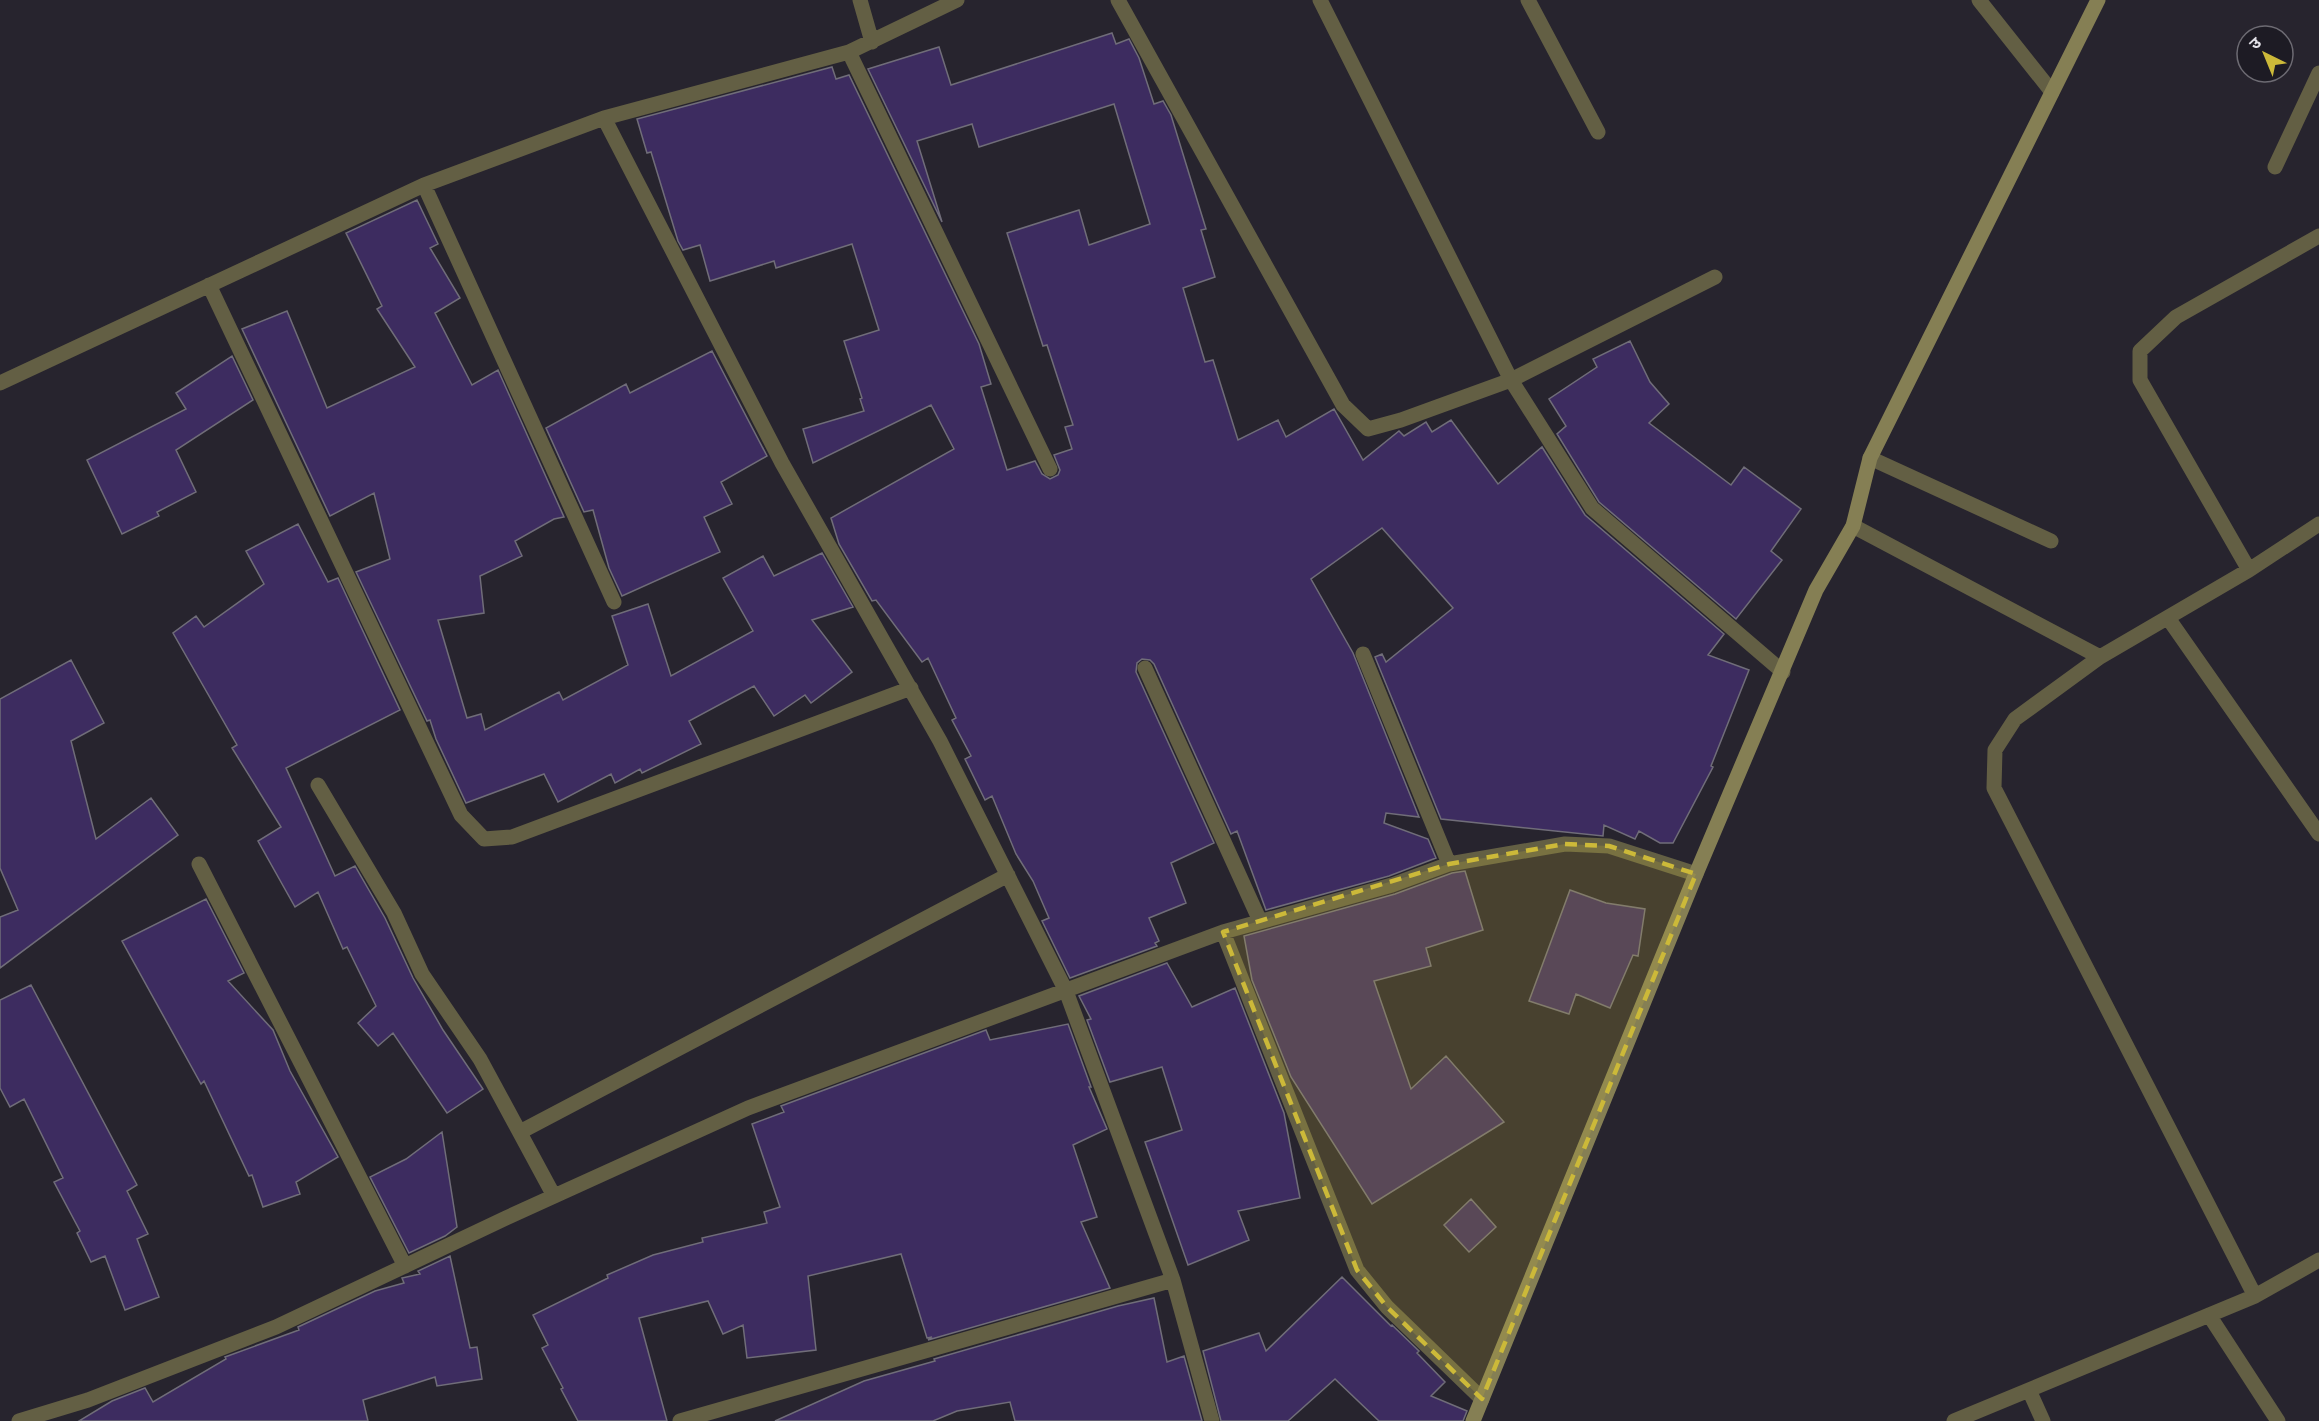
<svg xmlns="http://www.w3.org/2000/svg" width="2319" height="1421" font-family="'Archivo Narrow','Noto Sans Devanagari',sans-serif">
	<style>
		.building { fill: #3d2c60; stroke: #706d79; stroke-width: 1.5 }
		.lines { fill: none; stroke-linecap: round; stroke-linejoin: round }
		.street { stroke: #635f44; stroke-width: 15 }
		.secondary { stroke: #857f54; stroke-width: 15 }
		.marked { fill: #ccb939; fill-opacity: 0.2; stroke: #ccb939; stroke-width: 4.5; stroke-dasharray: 12 8; stroke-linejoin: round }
	</style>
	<rect width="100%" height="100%" fill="#27242e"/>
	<!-- building -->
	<path class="building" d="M 1112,33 L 1116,44 L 1129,39 L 1139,58 L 1154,104 L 1163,101 L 1171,115 L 1206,229 L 1201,230 L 1215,277 L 1183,288 L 1205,362 L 1213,360 L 1238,440 L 1278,420 L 1286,437 L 1334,409 L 1363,460 L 1399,431 L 1404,436 L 1426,422 L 1432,432 L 1451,420 L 1498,484 L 1542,447 L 1585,515 L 1724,634 L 1708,655 L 1749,670 L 1711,766 L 1713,767 L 1673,843 L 1660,843 L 1639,831 L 1635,839 L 1604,825 L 1603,836 L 1441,819 L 1375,657 L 1382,654 L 1386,662 L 1453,608 L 1382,528 L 1311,579 L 1353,653 L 1419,817 L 1386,813 L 1384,823 L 1428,839 L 1436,858 L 1389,876 L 1266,910 L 1237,831 L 1231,834 L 1154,664 L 1150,660 L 1142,659 L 1137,663 L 1136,672 L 1214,843 L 1171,863 L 1186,903 L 1149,918 L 1159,941 L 1155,943 L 1157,946 L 1070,978 L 1042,921 L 1049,918 L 1033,881 L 1016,854 L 992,796 L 985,800 L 965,759 L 971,756 L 952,720 L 956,718 L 928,658 L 922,662 L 876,600 L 872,601 L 839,544 L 831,518 L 954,449 L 931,405 L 813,463 L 803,429 L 864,411 L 860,399 L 862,398 L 844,341 L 879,330 L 852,244 L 776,268 L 774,261 L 710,281 L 700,245 L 683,250 L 678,241 L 651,152 L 647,153 L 637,119 L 832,67 L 836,79 L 849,75 L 979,344 L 991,384 L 981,387 L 1007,470 L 1035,461 L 1042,474 L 1050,479 L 1058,475 L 1060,470 L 1054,455 L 1072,449 L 1065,427 L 1073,425 L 1047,345 L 1043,346 L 1007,233 L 1079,210 L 1089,245 L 1150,224 L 1114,104 L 979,147 L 972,124 L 917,141 L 942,222 L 868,69 L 939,47 L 951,85 Z
		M 417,200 L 438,244 L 430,248 L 460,298 L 435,313 L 472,385 L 498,370 L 564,517 L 554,519 L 515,541 L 522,556 L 480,576 L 484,613 L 438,620 L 467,718 L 481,714 L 485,730 L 559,692 L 563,700 L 628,665 L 612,616 L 648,604 L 671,676 L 753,631 L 723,578 L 763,556 L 774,576 L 822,553 L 853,607 L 812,620 L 852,672 L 811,703 L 805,695 L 774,716 L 754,686 L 689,721 L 701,744 L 642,773 L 640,769 L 615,783 L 611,774 L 558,802 L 544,774 L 466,803 L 436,739 L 430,720 L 427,721 L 356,572 L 390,559 L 374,493 L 330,516 L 242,329 L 287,311 L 327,408 L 415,367 L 377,309 L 382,306 L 346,233 Z
		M 1630,341 L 1650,382 L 1669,404 L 1649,423 L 1731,485 L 1744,467 L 1801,509 L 1771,551 L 1782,560 L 1736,619 L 1599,502 L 1557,434 L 1566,426 L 1549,399 L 1597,367 L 1593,359 Z
		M 712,351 L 767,456 L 721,482 L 732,504 L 704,517 L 720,552 L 622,596 L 609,568 L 593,510 L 584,512 L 546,428 L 626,384 L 630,393 Z
		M 232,356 L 253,400 L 176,450 L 196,492 L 157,512 L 159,516 L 122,534 L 87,460 L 186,409 L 176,393 Z
		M 298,524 L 328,582 L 338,578 L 400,710 L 286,768 L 335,876 L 355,866 L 385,918 L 413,978 L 443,1030 L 483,1089 L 447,1113 L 393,1033 L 378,1046 L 358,1023 L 376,1006 L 347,947 L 343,949 L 318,892 L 295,907 L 258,841 L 281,827 L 232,748 L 237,745 L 173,633 L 196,616 L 204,627 L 264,584 L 246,551 Z
		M 71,660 L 104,723 L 71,741 L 96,839 L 151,798 L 178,835 L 0,968 L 0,917 L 18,910 L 0,868 L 0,699 Z
		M 1465,871 L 1483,930 L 1426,948 L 1431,966 L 1374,981 L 1411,1089 L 1446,1056 L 1504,1122 L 1372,1204 L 1291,1077 L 1252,980 L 1244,936 L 1395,894 L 1452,873 Z
		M 1570,890 L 1606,903 L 1645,909 L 1638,956 L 1633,955 L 1610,1008 L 1576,994 L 1569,1014 L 1529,1001 Z
		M 206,899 L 244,973 L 228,981 L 273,1030 L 290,1071 L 338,1157 L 296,1182 L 300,1194 L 263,1207 L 252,1175 L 249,1176 L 204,1081 L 201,1084 L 122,941 Z
		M 1167,963 L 1192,1007 L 1235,988 L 1284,1113 L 1300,1198 L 1238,1211 L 1249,1240 L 1188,1265 L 1145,1142 L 1182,1130 L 1162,1067 L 1110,1082 L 1087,1020 L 1091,1019 L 1079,996 Z
		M 31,985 L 137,1185 L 127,1191 L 148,1234 L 137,1239 L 159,1297 L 125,1310 L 105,1256 L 91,1262 L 77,1233 L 80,1231 L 54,1182 L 63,1178 L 24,1099 L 10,1107 L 0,1088 L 0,1000 Z
		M 1068,1024 L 1091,1087 L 1089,1087 L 1107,1129 L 1073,1145 L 1097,1217 L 1081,1222 L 1110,1288 L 928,1340 L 932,1337 L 927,1338 L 901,1254 L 808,1276 L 816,1350 L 747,1358 L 743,1325 L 723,1334 L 708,1301 L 639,1318 L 667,1421 L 578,1421 L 561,1389 L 563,1388 L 542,1348 L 548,1345 L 533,1315 L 608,1278 L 607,1275 L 653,1255 L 703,1242 L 702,1238 L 767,1223 L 764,1212 L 780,1207 L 752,1124 L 784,1112 L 781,1106 L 986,1030 L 990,1040 Z
		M 442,1132 L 457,1227 L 445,1236 L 409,1253 L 370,1177 L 406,1159 Z
		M 1471,1199 L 1496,1227 L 1469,1252 L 1444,1225 Z
		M 450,1256 L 470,1348 L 477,1347 L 482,1379 L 437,1386 L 435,1377 L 363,1400 L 368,1421 L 79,1421 L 112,1401 L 145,1388 L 153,1402 L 226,1359 L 225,1357 L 299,1330 L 298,1327 L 375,1291 L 404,1283 L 402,1278 L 420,1274 L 418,1271 Z
		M 1342,1277 L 1391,1326 L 1392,1325 L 1419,1351 L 1417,1353 L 1445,1382 L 1431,1396 L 1467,1411 L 1463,1421 L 1379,1421 L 1335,1379 L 1288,1421 L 1221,1421 L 1203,1351 L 1259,1333 L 1266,1351 Z
		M 1154,1298 L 1167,1362 L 1184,1356 L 1202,1421 L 1015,1421 L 1010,1402 L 957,1411 L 933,1421 L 775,1421 L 864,1381 L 935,1361 L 934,1359 L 1118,1306 Z"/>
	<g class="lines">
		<!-- street -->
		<path class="street" d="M 860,0 L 872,42
			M 1118,0 L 1343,405 L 1368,429 L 1401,420 L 1511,380 L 1715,277
			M 1320,0 L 1511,380 L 1592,508 L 1783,672
			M 1528,0 L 1598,132
			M 1979,0 L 2052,92
			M 849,52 L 1050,469
			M 604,118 L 782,463 L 940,741 L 1066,991 L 1173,1280 L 1212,1421
			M 2275,167 L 2319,73
			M 424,185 L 614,602
			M 209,285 L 461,815 L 484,839 L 512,837 L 911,688
			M 0,383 L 424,185 L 604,118 L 849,52 L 957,0
			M 1870,458 L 2051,541
			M 1853,526 L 2100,657
			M 2249,570 L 2140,380 L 2140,351 L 2176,317 L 2319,236
			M 2168,618 L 2319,834
			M 1363,654 L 1449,864
			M 1145,668 L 1260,921
			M 318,785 L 394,913 L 422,974 L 480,1059 L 554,1196
			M 199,864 L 405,1266
			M 1223,932 L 1357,1270 L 1387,1307 L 1482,1399
			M 520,1132 L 1008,875
			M 2255,1296 L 1994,788 L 1995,750 L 2015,719 L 2100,657 L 2249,570 L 2319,524
			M 2209,1315 L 2278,1421
			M 2029,1390 L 2043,1421
			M 19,1421 L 88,1400 L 276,1327 L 506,1218 L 748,1108 L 1223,932 L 1392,885 L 1449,864 L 1565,844 L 1609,846 L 1696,874
			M 680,1421 L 1173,1280
			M 1954,1421 L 2255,1296 L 2319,1260"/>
		<!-- secondary -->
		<path class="secondary" d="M 1473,1421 L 1696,874 L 1816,590 L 1853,526 L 1870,458 L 2098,0"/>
	</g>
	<!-- marked area -->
	<path class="marked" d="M 1565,844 L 1609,846 L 1696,874 L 1482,1399 L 1387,1307 L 1357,1270 L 1223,932 L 1449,864 Z"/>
	<!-- north arrow -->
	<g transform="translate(2265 54) rotate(317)"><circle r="28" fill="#1d1b24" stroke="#6d6b73" stroke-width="1.5"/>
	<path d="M0-4.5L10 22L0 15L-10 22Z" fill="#ccb939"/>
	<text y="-9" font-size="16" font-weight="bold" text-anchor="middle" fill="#e4e3ea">उ</text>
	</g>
</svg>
